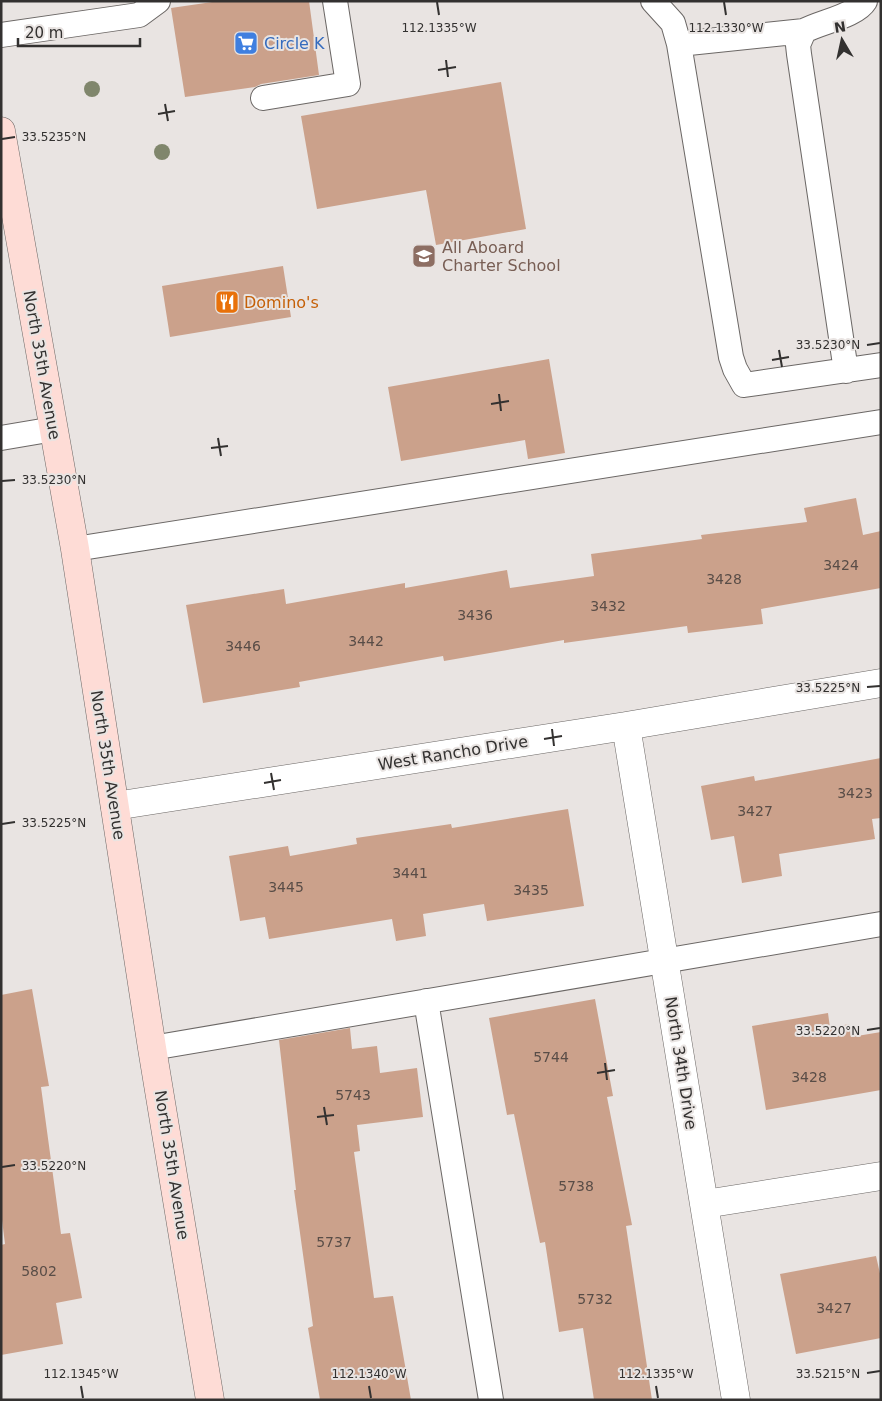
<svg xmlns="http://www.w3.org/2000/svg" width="882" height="1401" font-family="'DejaVu Sans',sans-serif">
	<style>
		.building { fill: #cba18b }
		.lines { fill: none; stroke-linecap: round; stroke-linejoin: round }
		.lane-casing { stroke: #6b6765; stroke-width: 26 }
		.street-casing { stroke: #6b6765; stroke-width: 29 }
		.secondary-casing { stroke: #6b6765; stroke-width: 29 }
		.lane { stroke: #fff; stroke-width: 24 }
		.street { stroke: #fff; stroke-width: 28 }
		.secondary { stroke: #fedcd6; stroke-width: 28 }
		.tree { fill: #80866c }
		.ticks { fill: none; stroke: #333130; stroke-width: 2 }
		.labels { text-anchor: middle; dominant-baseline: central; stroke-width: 4; stroke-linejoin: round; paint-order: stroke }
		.number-label { font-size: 14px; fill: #594d47 }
		.shop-label { font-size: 16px; fill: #366cbe; stroke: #e9e4e2; text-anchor: start }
		.education-label { font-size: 16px; fill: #785e54; stroke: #e9e4e2; text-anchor: start }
		.food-label { font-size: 16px; fill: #c56008; stroke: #e9e4e2; text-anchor: start }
		.street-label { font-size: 16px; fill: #333130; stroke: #e9e4e2 }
		.ticks-label { font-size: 12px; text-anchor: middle; fill: #333130; stroke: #e9e4e2; stroke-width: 4; stroke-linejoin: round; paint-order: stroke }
	</style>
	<rect width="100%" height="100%" fill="#e9e4e2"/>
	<!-- building -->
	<path class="building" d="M 219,1 L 309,1 L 319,75 L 261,84 L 255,87 L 185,97 L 171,8 Z
		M 501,82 L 526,229 L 436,245 L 426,190 L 317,209 L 301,116 Z
		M 283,266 L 291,317 L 170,337 L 162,286 Z
		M 549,359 L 565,453 L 528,459 L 525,440 L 401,461 L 388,387 Z
		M 856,498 L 863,535 L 881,531 L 881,588 L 761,609 L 763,624 L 688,633 L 687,626 L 564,643 L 564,640 L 444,661 L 443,656 L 299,682 L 300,687 L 203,703 L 186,605 L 284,589 L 286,604 L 405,583 L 405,588 L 507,570 L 510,588 L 594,576 L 591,554 L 702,539 L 701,535 L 807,522 L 804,508 Z
		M 881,758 L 881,818 L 872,819 L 875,839 L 779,854 L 782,876 L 742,883 L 734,836 L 711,840 L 701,786 L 754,776 L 755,781 Z
		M 568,809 L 584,906 L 487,921 L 484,904 L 423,914 L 426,936 L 396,941 L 392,919 L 269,939 L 265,917 L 240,921 L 229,856 L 288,846 L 290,856 L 357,844 L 356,838 L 451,824 L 452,828 Z
		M 32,989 L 49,1086 L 41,1087 L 61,1234 L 70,1233 L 82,1298 L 56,1303 L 63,1344 L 1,1355 L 1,1245 L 5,1244 L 1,1212 L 1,995 Z
		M 595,999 L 613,1096 L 607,1097 L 632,1225 L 626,1226 L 652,1400 L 594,1400 L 583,1328 L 559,1332 L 545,1242 L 540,1243 L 514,1114 L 507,1115 L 489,1018 Z
		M 828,1013 L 830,1028 L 849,1024 L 851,1037 L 881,1032 L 881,1090 L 766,1110 L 752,1026 Z
		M 350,1028 L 352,1049 L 377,1046 L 380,1073 L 417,1068 L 423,1117 L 357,1125 L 360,1151 L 354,1152 L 374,1298 L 393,1296 L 411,1400 L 320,1400 L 308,1328 L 313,1326 L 294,1190 L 296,1190 L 279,1040 Z
		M 876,1256 L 881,1278 L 881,1338 L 796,1354 L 780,1274 Z"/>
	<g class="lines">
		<!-- lane casing -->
		<g class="lane-casing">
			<path id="lane" d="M 653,1 L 673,23 L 679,44 L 731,357 L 735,369 L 744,385 L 881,365
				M 804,31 L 798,45 L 799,54 L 846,371
				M 1,35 L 139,15 L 158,1
				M 679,44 L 804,31 C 820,22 856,16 865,1
				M 263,98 L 348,84 L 335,1
				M 1,438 L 54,429
				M 75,549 L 881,422
				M 426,1001 L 491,1400
				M 152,1048 L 881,924"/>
		</g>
		<!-- street casing -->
		<g class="street-casing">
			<path id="street" d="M 626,726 L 736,1400
				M 115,806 L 626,726 L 881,683
				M 705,1204 L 881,1176"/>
		</g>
		<!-- secondary casing -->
		<g class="secondary-casing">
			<path id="secondary" d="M 1,131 L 75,549 L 152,1048 L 210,1400"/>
		</g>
		<!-- lane -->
		<use href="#lane" class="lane"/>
		<!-- street -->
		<use href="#street" class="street"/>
		<!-- secondary -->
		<use href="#secondary" class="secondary"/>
	</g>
	<!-- trees -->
	<g class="tree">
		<circle cx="92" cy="89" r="8"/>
		<circle cx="162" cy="152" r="8"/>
	</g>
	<!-- ticks -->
	<path class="ticks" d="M 437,2 L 439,15M 724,2 L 726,15M 446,60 L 448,77M 438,70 L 456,67M 165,104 L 168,121M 158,114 L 175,111M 2,139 L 15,137M 867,345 L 880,343M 779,350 L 782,367M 772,360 L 789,357M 499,394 L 501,411M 491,404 L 509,401M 218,438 L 221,456M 211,448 L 228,446M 2,481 L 15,480M 867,687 L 880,686M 552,729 L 554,746M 544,739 L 562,736M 271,773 L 274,790M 264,783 L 281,780M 2,824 L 15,822M 867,1030 L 880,1028M 605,1063 L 607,1080M 597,1073 L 615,1070M 324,1107 L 327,1125M 317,1117 L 334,1115M 2,1167 L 15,1165M 867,1373 L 880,1371M 81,1386 L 83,1398M 369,1386 L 371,1398M 656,1386 L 658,1398"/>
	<!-- icons -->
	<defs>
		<g id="supermarket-square" transform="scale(1.25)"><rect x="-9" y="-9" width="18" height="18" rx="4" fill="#3f7fe0" stroke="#e9e4e2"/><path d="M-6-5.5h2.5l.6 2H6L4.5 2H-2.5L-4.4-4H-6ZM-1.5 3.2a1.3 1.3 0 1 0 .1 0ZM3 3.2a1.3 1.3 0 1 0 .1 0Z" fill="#fff"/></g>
		<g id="school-square" transform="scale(1.25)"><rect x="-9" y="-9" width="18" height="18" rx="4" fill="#8d6e63" stroke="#e9e4e2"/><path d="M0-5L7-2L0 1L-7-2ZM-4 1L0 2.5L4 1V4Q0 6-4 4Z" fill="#fff"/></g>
		<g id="restaurant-square" transform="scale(1.25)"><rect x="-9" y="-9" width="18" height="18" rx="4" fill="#e8710a" stroke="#e9e4e2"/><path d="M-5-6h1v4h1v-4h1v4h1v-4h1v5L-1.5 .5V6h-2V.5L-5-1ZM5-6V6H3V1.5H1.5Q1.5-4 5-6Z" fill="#fff"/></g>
	</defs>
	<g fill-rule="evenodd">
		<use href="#supermarket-square" x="246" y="43"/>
		<use href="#school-square" x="424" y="256"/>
		<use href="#restaurant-square" x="227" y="302"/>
	</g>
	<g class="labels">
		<!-- number labels -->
		<g class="number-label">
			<text x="841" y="565">3424</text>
			<text x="724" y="579">3428</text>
			<text x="608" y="606">3432</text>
			<text x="475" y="615">3436</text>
			<text x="366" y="641">3442</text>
			<text x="243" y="646">3446</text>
			<text x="855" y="793">3423</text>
			<text x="755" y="811">3427</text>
			<text x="410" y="873">3441</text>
			<text x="286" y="887">3445</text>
			<text x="531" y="890">3435</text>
			<text x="551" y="1057">5744</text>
			<text x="809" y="1077">3428</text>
			<text x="353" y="1095">5743</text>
			<text x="576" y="1186">5738</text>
			<text x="334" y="1242">5737</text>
			<text x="39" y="1271">5802</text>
			<text x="595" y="1299">5732</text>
			<text x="834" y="1308">3427</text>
		</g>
		<!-- shop labels -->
		<g class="shop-label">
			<text x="264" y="43">Circle K</text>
		</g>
		<!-- education labels -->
		<g class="education-label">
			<text x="442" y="247">All Aboard<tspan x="442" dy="18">Charter School</tspan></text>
		</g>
		<!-- food labels -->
		<g class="food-label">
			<text x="244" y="302">Domino's</text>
		</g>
		<!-- street labels -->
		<g class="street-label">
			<text transform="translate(42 365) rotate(80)">North 35th Avenue</text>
			<text transform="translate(453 753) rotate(-9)">West Rancho Drive</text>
			<text transform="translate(108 765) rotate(81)">North 35th Avenue</text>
			<text transform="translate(681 1063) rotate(81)">North 34th Drive</text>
			<text transform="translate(172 1165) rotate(81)">North 35th Avenue</text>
		</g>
	</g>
	<g class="ticks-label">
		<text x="726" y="32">112.1330°W</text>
		<text x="439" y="32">112.1335°W</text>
		<text x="54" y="141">33.5235°N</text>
		<text x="828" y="349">33.5230°N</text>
		<text x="54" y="484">33.5230°N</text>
		<text x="828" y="692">33.5225°N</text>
		<text x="54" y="827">33.5225°N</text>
		<text x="828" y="1035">33.5220°N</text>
		<text x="54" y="1170">33.5220°N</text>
		<text x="828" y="1378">33.5215°N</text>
		<text x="81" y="1378">112.1345°W</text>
		<text x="369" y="1378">112.1340°W</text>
		<text x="656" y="1378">112.1335°W</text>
	</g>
	<!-- border -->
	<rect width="882" height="1401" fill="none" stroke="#333130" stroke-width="5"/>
	<!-- north arrow -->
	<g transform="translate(842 40) rotate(351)" stroke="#e9e4e2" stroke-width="4" paint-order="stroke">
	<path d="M0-4L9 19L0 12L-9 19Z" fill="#333130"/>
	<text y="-8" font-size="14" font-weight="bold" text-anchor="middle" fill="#333130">N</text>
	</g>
	<!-- scale -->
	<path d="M18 38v8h122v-8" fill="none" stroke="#333130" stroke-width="2.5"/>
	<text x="25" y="38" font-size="15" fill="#333130" stroke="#e9e4e2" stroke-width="4" paint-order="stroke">20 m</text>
</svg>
